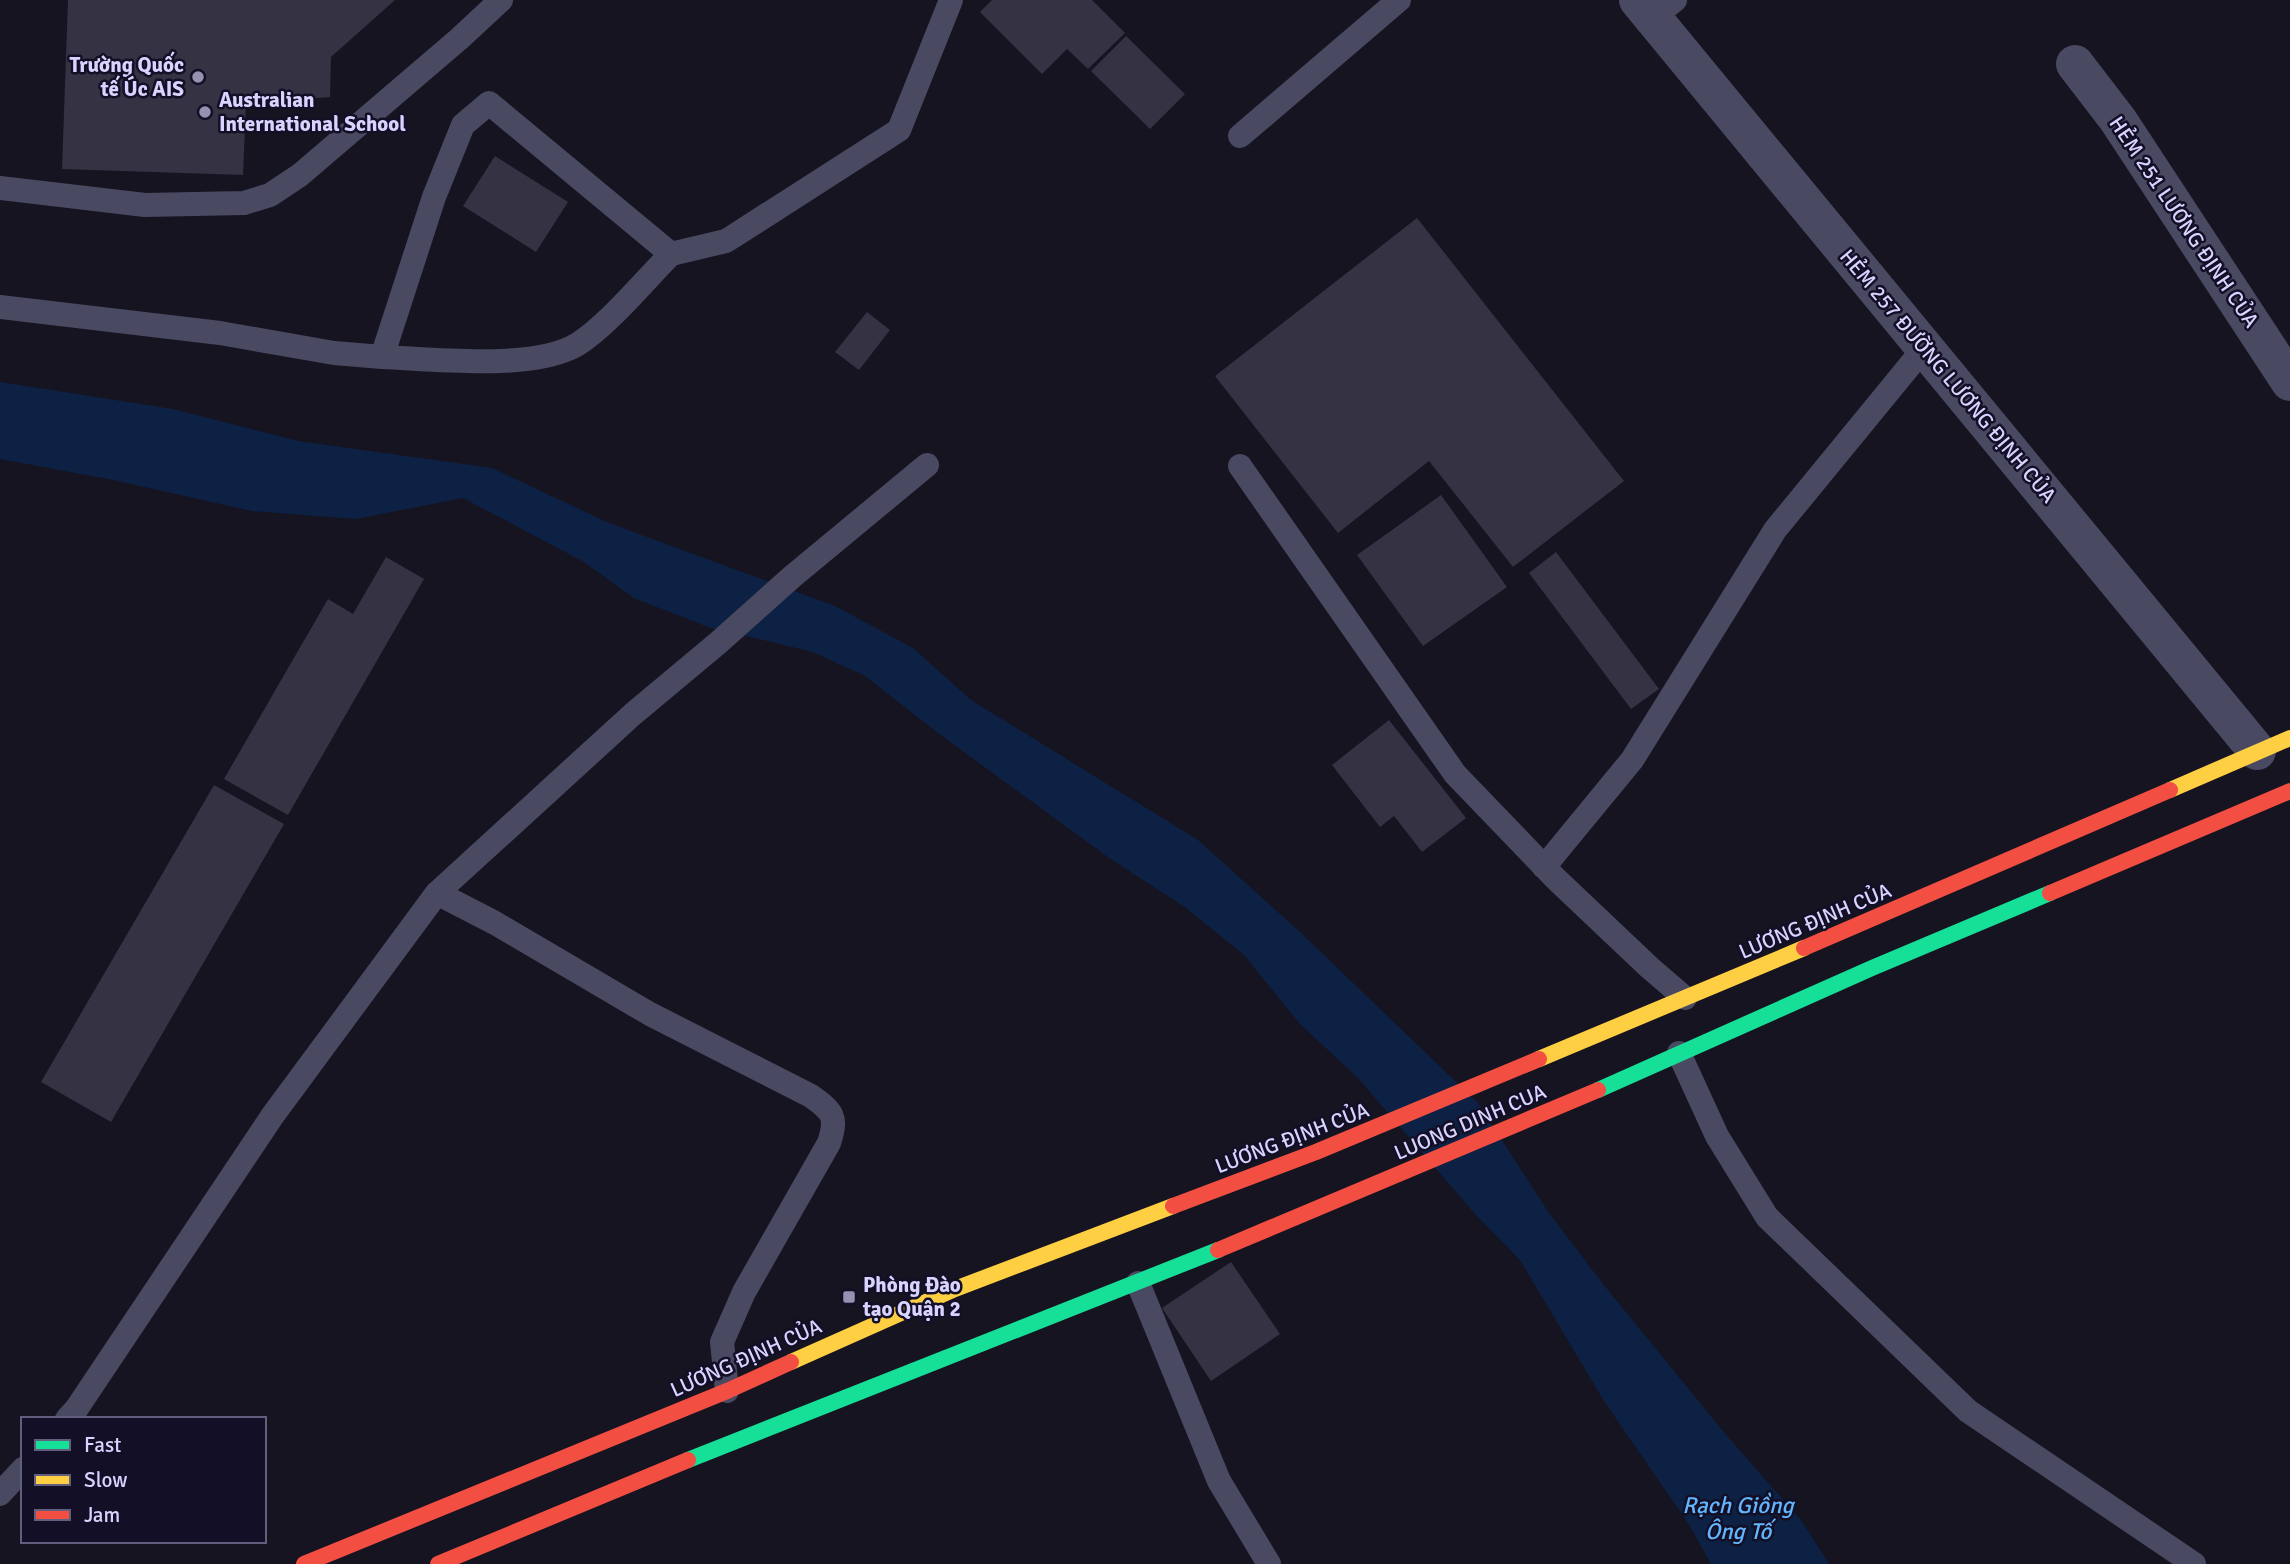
<svg xmlns="http://www.w3.org/2000/svg" width="2290" height="1564" font-family="Signika,sans-serif">
	<style>
		.water { fill: #0d2144 }
		.building { fill: #343243 }
		.lines { fill: none; stroke-linecap: round; stroke-linejoin: round }
		.lane { stroke: #4a4962; stroke-width: 24 }
		.street { stroke: #4a4962; stroke-width: 38 }
		.fast { stroke: #16e098; stroke-width: 16 }
		.slow { stroke: #ffcf43; stroke-width: 16 }
		.jam { stroke: #f24e42; stroke-width: 16 }
		.poi-dot { fill: #9591b1; stroke: #130f26; stroke-width: 2.5 }
		.labels { text-anchor: middle; dominant-baseline: central; stroke-width: 5; stroke-linejoin: round; paint-order: stroke }
		.poi-label { font-size: 21px; font-weight: bold; fill: #d9d4ff; stroke: #130f26; text-anchor: start }
		.street-label { font-size: 21px; fill: #d9d4ff; stroke: #130f26 }
		.water-label { font-size: 23px; font-style: italic; fill: #62b6ff; stroke: #130f26 }
	</style>
	<rect width="100%" height="100%" fill="#161421"/>
	<!-- water -->
	<path class="water" d="M 0,382 L 173,409 L 298,441 L 492,468 L 609,523 L 835,606 L 913,648 L 971,700 L 1198,840 L 1300,932 L 1478,1103 L 1547,1210 L 1603,1284 L 1727,1436 L 1801,1520 L 1829,1564 L 1711,1564 L 1690,1526 L 1604,1401 L 1520,1260 L 1475,1214 L 1358,1078 L 1300,1024 L 1244,955 L 1186,908 L 1105,855 L 938,733 L 865,676 L 813,652 L 708,627 L 634,598 L 584,562 L 463,498 L 356,519 L 252,511 L 109,479 L 0,459 Z"/>
	<!-- building -->
	<path class="building" d="M 68,0 L 395,0 L 331,57 L 330,97 L 246,104 L 243,175 L 62,169 Z
		M 992,0 L 1092,0 L 1125,33 L 1088,69 L 1067,49 L 1042,74 L 980,12 Z
		M 1126,36 L 1185,94 L 1150,129 L 1091,71 Z
		M 495,156 L 568,202 L 536,252 L 463,206 Z
		M 1417,218 L 1624,481 L 1513,567 L 1429,461 L 1338,533 L 1215,376 Z
		M 867,312 L 890,330 L 859,370 L 835,352 Z
		M 1441,495 L 1507,587 L 1423,646 L 1357,555 Z
		M 1556,552 L 1659,689 L 1631,709 L 1529,573 Z
		M 386,557 L 424,579 L 288,815 L 224,779 L 328,599 L 353,614 Z
		M 1389,720 L 1466,818 L 1422,852 L 1394,816 L 1380,827 L 1332,765 Z
		M 214,785 L 284,824 L 111,1122 L 41,1082 Z
		M 1231,1262 L 1280,1334 L 1211,1381 L 1162,1308 Z"/>
	<g class="lines">
		<!-- lane -->
		<path class="lane" d="M 1652,18 L 1675,0
			M 1240,136 L 1399,0
			M 0,188 L 145,205 L 244,203 L 270,195 L 300,175 L 459,39 L 501,0
			M 0,307 L 220,333 L 334,353 L 382,357 L 434,197 L 463,125 L 489,103 L 671,254 L 726,241 L 899,130 L 951,0
			M 382,357 C 433,359 534,371 578,344 C 608,325 645,280 671,254
			M 1240,466 L 1455,774 L 1556,879 L 1650,968 L 1685,998
			M 1544,867 L 1632,760 L 1775,530 L 1925,347
			M 437,893 L 495,923 L 650,1014 L 811,1096 C 832,1111 838,1116 829,1143 L 744,1292 L 722,1342 L 727,1391
			M 1679,1053 L 1717,1136 L 1767,1217 L 1968,1411 L 2194,1564
			M 1138,1283 L 1219,1481 L 1269,1564
			M 67,1419 L 77,1408 L 273,1115 L 437,893 L 633,714 L 718,643 L 793,576 L 927,465
			M 0,1494 L 23,1469"/>
		<!-- street -->
		<path class="street" d="M 1638,0 L 2257,751
			M 2075,64 L 2118,120 L 2290,382"/>
		<!-- fast -->
		<path class="fast" d="M 1598,1090 L 1872,968 L 2050,893
			M 688,1460 L 1218,1250"/>
		<!-- slow -->
		<path class="slow" d="M 2170,790 L 2290,738
			M 1539,1059 L 1804,948
			M 791,1362 L 955,1289 L 1173,1206"/>
		<!-- jam -->
		<path class="jam" d="M 2050,893 L 2290,791
			M 1804,948 L 2170,790
			M 1173,1206 L 1316,1152 L 1539,1059
			M 1218,1250 L 1598,1090
			M 304,1564 L 727,1391 L 791,1362
			M 438,1564 L 688,1460"/>
	</g>
	<!-- markers -->
	<g class="poi-dot">
		<circle cx="198" cy="77" r="7"/>
		<circle cx="205" cy="112" r="7"/>
		<rect x="842" y="1290" width="14" height="14" rx="3.5"/>
	</g>
	<g class="labels">
		<!-- poi labels -->
		<g class="poi-label">
			<text x="184" y="65" text-anchor="end">Trường Quốc<tspan x="184" dy="24">tế Úc AIS</tspan></text>
			<text x="219" y="100">Australian<tspan x="219" dy="24">International School</tspan></text>
			<text x="863" y="1285">Phòng Đào<tspan x="863" dy="24">tạo Quận 2</tspan></text>
		</g>
		<!-- street labels -->
		<g class="street-label">
			<text transform="translate(2184 222) rotate(56)">HẺM 251 LƯƠNG ĐỊNH CỦA</text>
			<text transform="translate(1948 376) rotate(50)">HẺM 257 ĐƯỜNG LƯƠNG ĐỊNH CỦA</text>
			<text transform="translate(1815 921) rotate(-23)">LƯƠNG ĐỊNH CỦA</text>
			<text transform="translate(1470 1122) rotate(-23)">LUONG DINH CUA</text>
			<text transform="translate(1292 1138) rotate(-21)">LƯƠNG ĐỊNH CỦA</text>
			<text transform="translate(746 1358) rotate(-24)">LƯƠNG ĐỊNH CỦA</text>
		</g>
		<!-- water labels -->
		<g class="water-label">
			<text x="1738" y="1505">Rạch Giồng<tspan x="1738" dy="26">Ông Tố</tspan></text>
		</g>
	</g>
	<!-- legend -->
	<rect x="21" y="1417" width="245" height="126" fill="#130f26" stroke="#625e7d" stroke-width="2"/>
	<rect x="35" y="1440" width="35" height="10" fill="#16e098" stroke="#625e7d" stroke-width="2"/>
	<text x="84" y="1452" font-size="21" fill="#d9d4ff">Fast</text>
	<rect x="35" y="1475" width="35" height="10" fill="#ffcf43" stroke="#625e7d" stroke-width="2"/>
	<text x="84" y="1487" font-size="21" fill="#d9d4ff">Slow</text>
	<rect x="35" y="1510" width="35" height="10" fill="#f24e42" stroke="#625e7d" stroke-width="2"/>
	<text x="84" y="1522" font-size="21" fill="#d9d4ff">Jam</text>
</svg>
